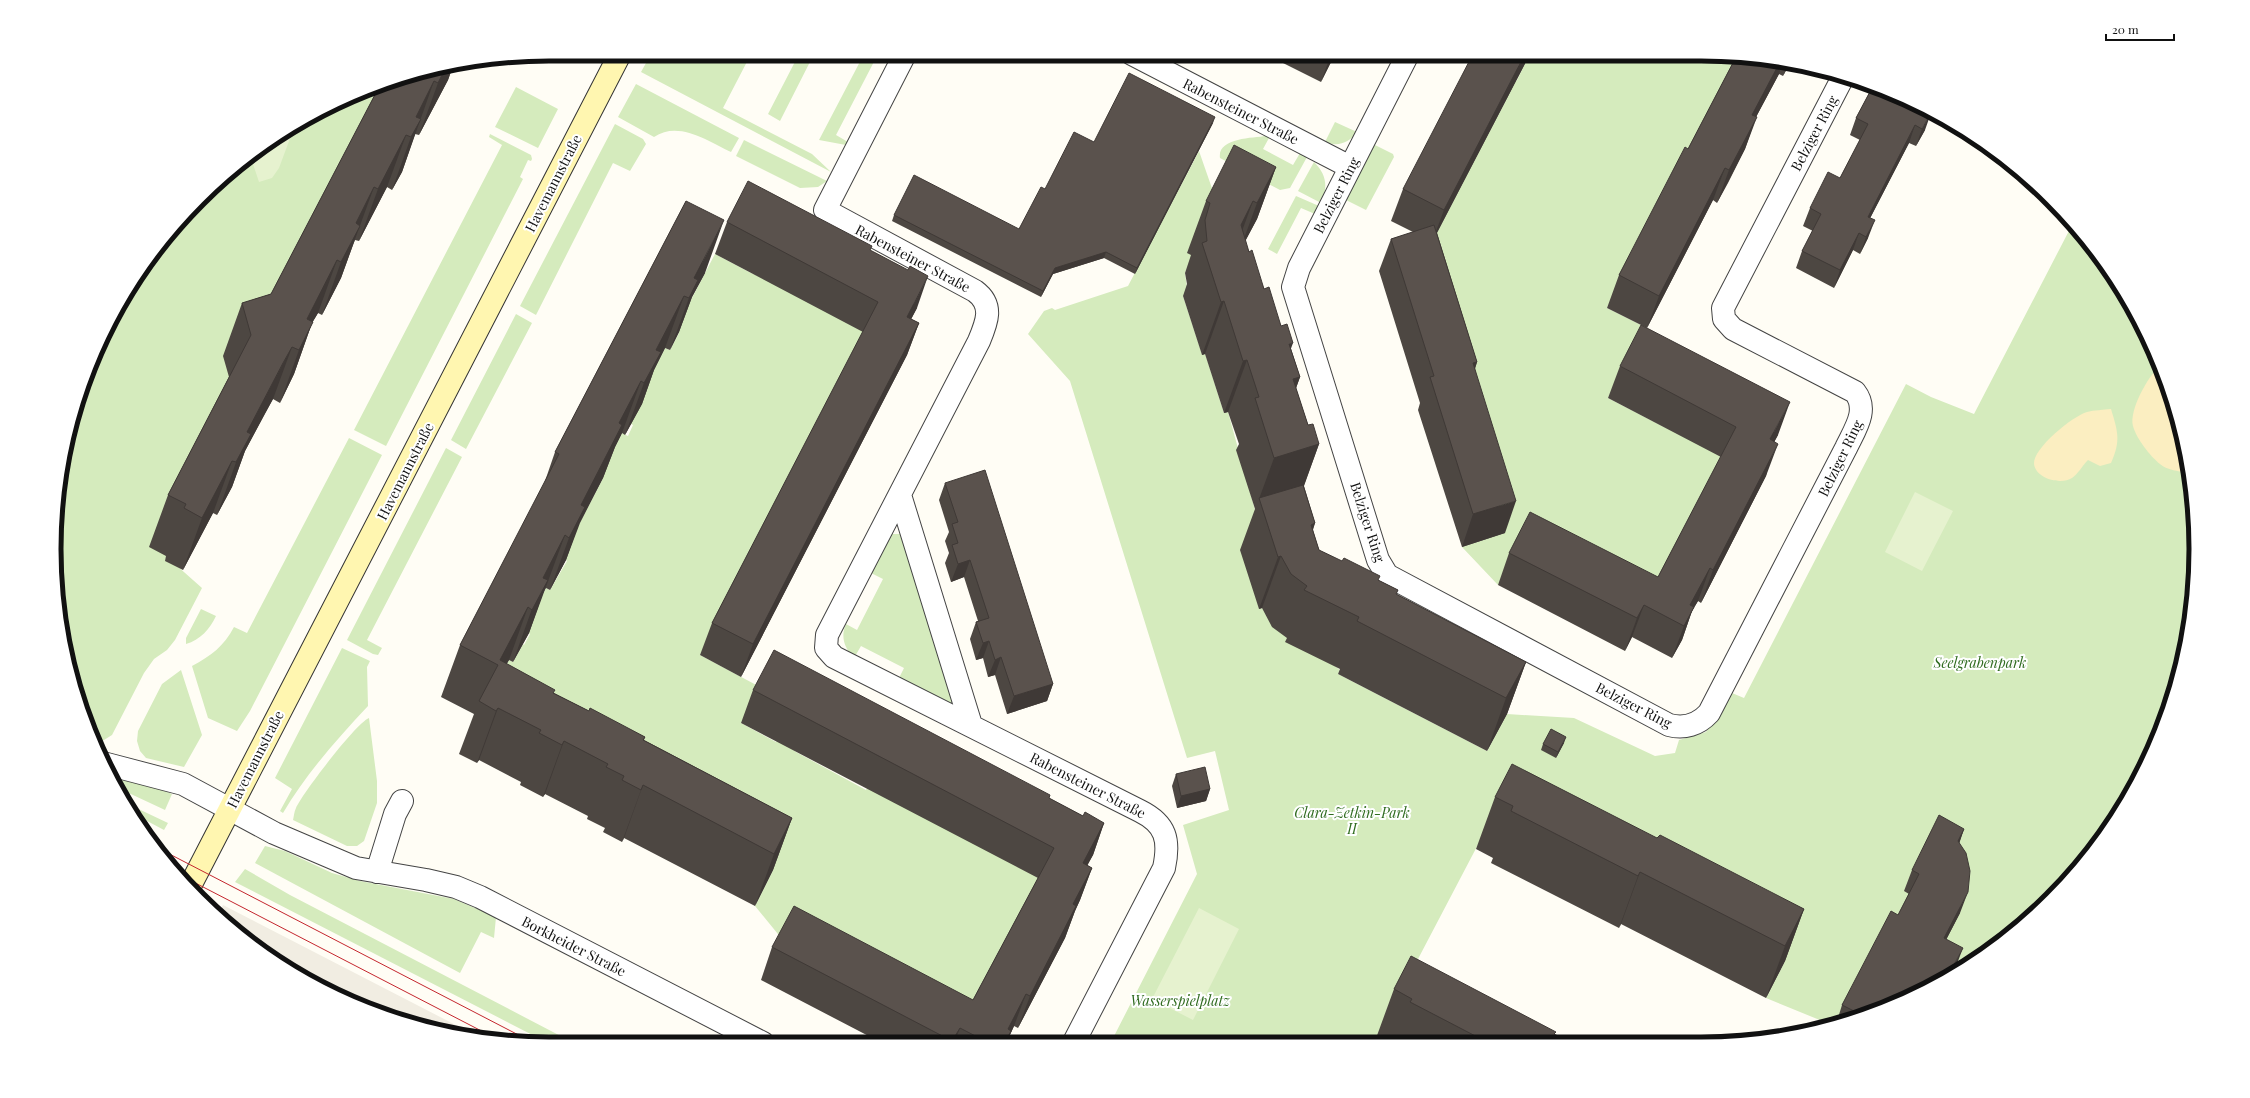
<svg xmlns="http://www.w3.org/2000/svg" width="2250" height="1098" font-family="'Playfair Display',serif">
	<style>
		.green { fill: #d5ebbd }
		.sand { fill: #fbeec1 }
		.pitch { fill: #e6f2cf }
		.plaza { fill: #f1ede2 }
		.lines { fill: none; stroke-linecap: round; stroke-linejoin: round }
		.minor-casing { stroke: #444; stroke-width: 24 }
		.secondary-casing { stroke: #333; stroke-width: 24 }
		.minor { stroke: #fff; stroke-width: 22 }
		.secondary { stroke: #fff6b0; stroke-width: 22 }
		.tram { stroke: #c4262e; stroke-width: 1 }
		.wall { fill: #4d4742 }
		.shaded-wall { fill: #3f3936 }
		.building { fill: #5a524d; stroke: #3f3936 }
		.labels { text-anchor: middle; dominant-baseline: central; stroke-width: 4; stroke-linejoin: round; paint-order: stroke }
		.street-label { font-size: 14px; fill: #111; stroke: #fff }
		.park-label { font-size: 14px; font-style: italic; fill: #2f6b1f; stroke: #fff }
		.rim { fill: none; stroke: #111; stroke-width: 5 }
	</style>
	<rect width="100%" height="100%" fill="#fffdf5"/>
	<!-- green -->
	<path class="green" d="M 651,54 L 751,54 L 723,108 L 812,154 L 831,172 L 641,72 Z
		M 799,54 L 814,54 L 780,121 L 768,114 Z
		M 864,54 L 878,54 L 836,135 L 848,142 L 846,145 L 819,140 Z
		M 1514,54 L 1701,54 L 1740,58 L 1607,308 L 1647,328 L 1629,358 L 1608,398 L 1662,426 L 1727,455 L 1660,583 L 1519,544 L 1498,585 L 1462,547 L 1504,533 L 1432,242 L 1507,98 L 1503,95 L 1517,80 L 1526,61 Z
		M 390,80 L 231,381 L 167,557 L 202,588 L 175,640 L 167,650 L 154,659 L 144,673 L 112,735 L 96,745 L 80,708 L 58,614 L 55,517 L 64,452 L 92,359 L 137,274 L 177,222 L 247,156 L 302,120 Z
		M 636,84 L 739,138 L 731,152 C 709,142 679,120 654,137 L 618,117 Z
		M 516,87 L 558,109 L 538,148 L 495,127 Z
		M 1335,122 L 1357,132 C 1349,143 1338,147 1325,142 Z
		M 615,124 L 643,139 L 646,144 L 630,171 L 613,163 L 536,315 L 520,306 Z
		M 490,134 L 531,155 L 532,159 L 531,161 L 528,160 L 520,177 L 523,179 L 386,446 L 354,430 L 502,145 L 489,137 Z
		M 1266,136 L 1269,138 L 1263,149 L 1293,165 L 1300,153 L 1307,157 L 1290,188 L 1280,190 L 1220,158 C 1217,138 1252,138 1266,136 Z
		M 744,140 L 827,181 L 818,187 L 800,188 L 736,156 Z
		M 1373,144 L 1393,154 L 1394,157 L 1366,210 L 1346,200 Z
		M 1199,151 L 1215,197 L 1185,273 L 1188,294 L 1183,296 L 1202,354 L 1205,353 L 1224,413 L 1228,412 L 1255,510 L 1259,609 L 1262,608 L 1340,670 L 1338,674 L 1487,751 L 1507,714 L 1574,718 L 1655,756 L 1675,753 L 1679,740 L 1706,732 L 1732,693 L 1744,698 L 1906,384 L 1931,397 L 1974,414 L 2072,225 L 2113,274 L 2158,360 L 2187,453 L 2196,549 L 2186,646 L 2158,739 L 2094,851 L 2002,942 L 1955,969 L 1827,1023 L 1766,998 L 1785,961 L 1493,816 L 1375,1041 L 1111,1042 L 1197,874 L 1183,825 L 1229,810 L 1215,751 L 1187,758 L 1070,381 L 1028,334 L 1044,311 L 1052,308 L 1055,310 L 1128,286 Z
		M 1314,162 C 1327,175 1328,187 1321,203 L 1298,191 Z
		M 1296,196 L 1319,206 L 1315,214 L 1301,208 L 1277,254 L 1268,249 Z
		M 715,254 L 751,273 L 844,313 L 866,334 L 700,655 L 760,687 L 741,723 L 776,742 L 779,738 L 796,752 L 866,790 L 888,749 L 1042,880 L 976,1006 L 782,939 L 755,906 L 773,870 L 481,713 L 509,660 L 513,662 L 523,644 L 524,645 L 530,634 L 524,630 L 546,588 L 550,590 L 567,561 L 562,557 L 603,478 L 600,475 L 622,433 L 628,436 L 633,425 L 631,424 L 637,402 L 665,348 L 670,350 L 679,333 L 675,330 Z
		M 516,314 L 532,323 L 466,449 L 451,440 Z
		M 349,438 L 382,455 L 250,711 L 237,731 L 208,718 L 192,666 C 211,656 224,646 234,627 L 247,633 Z
		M 446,448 L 462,457 L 367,640 L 382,648 L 378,655 L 373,654 L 347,640 Z
		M 890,534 L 902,534 L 954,707 L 898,680 L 904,668 L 861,646 L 854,658 C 845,649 840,637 846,624 L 857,630 L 883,579 L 871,573 Z
		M 201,609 L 216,616 C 210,629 200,640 186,644 L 186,638 Z
		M 342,648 L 370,661 L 367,667 L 368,706 C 337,739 306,774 283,813 L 280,811 L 292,789 L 275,778 Z
		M 181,670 L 202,735 L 184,767 L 146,758 L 140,751 L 137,741 L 138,731 L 162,684 Z
		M 369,718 L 377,781 L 377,803 L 364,841 L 357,846 L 347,846 L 293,820 C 294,816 294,812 296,808 C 302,794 356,723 369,718 Z
		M 110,776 L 147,783 L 172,794 L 165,810 L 118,788 Z
		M 128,804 L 168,823 L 164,830 L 134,814 Z
		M 265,846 L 285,851 L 332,873 L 360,881 L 454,899 L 496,917 L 494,938 L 481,932 L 460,973 L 255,863 Z
		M 245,869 L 290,895 L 576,1044 L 550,1044 L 235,882 Z"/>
	<!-- sand -->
	<path class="sand" d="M 2160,366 L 2187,453 L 2189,474 C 2180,471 2166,470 2160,464 C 2150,456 2136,438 2133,426 C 2129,410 2148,376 2160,366 Z
		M 2111,409 C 2118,432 2121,441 2111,463 L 2100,466 L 2088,460 C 2083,465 2078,474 2072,478 C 2061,485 2036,479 2034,464 C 2033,448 2073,416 2087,412 C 2094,410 2103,410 2111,409 Z"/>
	<!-- pitch -->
	<path class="pitch" d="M 295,125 L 279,168 L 272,178 L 259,182 L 250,155 Z
		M 1915,492 L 1953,511 L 1922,571 L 1885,552 Z
		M 1199,908 L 1239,929 L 1193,1020 L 1152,999 Z"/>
	<!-- plaza -->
	<path class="plaza" d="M 223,905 L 479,1037 L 452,1034 L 359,1006 L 274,960 L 218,915 Z"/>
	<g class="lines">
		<!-- minor casing -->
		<g class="minor-casing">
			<path id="minor" d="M 905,54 L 825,210 L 975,291 C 994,305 987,322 979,341 L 827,635 L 826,648 L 834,657 L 1140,811 C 1166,824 1170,840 1164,868 L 1074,1042
				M 1132,54 L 1350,167
				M 1408,54 L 1299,268 L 1293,287 L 1378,560 L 1387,575 L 1669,725 C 1684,729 1698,725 1709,713 L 1846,448 C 1855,429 1869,410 1855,392 L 1733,329 L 1724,319 L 1723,308 L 1843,77
				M 900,495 L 971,725
				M 103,763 L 183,784 L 274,833 L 356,868 L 426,880 L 456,887 L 480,897 L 763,1043
				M 377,872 L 395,814 L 402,801"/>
		</g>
		<!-- secondary casing -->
		<g class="secondary-casing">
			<path id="secondary" d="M 189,888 L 620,54"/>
		</g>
		<!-- minor -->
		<use href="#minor" class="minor"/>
		<!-- secondary -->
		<use href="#secondary" class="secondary"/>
		<!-- tram -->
		<path class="tram" d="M 154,846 L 532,1042
			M 176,873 L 497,1039"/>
	</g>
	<!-- wall -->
	<path class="wall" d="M 1287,54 L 1335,54 L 1321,82 L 1283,63 Z
		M 1530,54 L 1437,233 L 1477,362 L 1475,369 L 1505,533 L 1462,547 L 1418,410 L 1420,403 L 1379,271 L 1391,239 L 1413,232 L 1391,221 L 1403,189 Z
		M 1736,57 L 1790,63 L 1783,76 L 1779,74 L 1756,117 L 1745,149 L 1728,183 L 1717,203 L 1713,200 L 1647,328 L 1607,308 L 1619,275 L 1688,149 Z
		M 453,63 L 454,63 L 448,80 L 419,135 L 415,134 L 402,172 L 392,190 L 387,187 L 359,241 L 355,240 L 353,245 L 341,278 L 322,315 L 318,313 L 312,323 L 294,374 L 280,403 L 273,399 L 264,415 L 245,451 L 232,487 L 217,515 L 213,513 L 183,570 L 165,561 L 166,556 L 149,547 L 168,495 L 229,377 L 223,356 L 242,303 L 271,294 L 380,85 Z
		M 1873,86 L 1925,130 L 1916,146 L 1909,143 L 1870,218 L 1868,238 L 1860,254 L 1853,250 L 1834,288 L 1796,268 L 1802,251 L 1813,231 L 1803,226 L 1810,208 L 1840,178 L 1860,140 L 1850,135 L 1856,118 Z
		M 1213,123 L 1135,274 L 1104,258 L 1053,274 L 1041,297 L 892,221 L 894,215 L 1019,229 L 1045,189 L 1094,142 Z
		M 1276,167 L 1257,219 L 1245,241 L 1249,252 L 1264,289 L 1291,349 L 1300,377 L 1296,388 L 1308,425 L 1319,444 L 1304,486 L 1315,523 L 1313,530 L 1319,550 L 1398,590 L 1396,594 L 1526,662 L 1507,714 L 1487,751 L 1338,674 L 1340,669 L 1285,642 L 1287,638 L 1272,627 L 1262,608 L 1259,609 L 1240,550 L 1255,509 L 1236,450 L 1239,444 L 1228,412 L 1224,413 L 1205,354 L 1202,355 L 1183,296 L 1187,284 L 1185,273 L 1191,255 L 1187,253 L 1206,201 Z
		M 686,201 L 705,273 L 692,297 L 679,332 L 670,350 L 665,348 L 654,370 L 642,404 L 625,435 L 622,433 L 615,447 L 603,478 L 579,523 L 566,560 L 550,590 L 546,588 L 543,593 L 529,633 L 513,662 L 509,660 L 506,664 L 554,693 L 589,711 L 645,737 L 644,740 L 792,818 L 773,870 L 755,906 L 624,838 L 622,842 L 603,832 L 605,828 L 587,819 L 588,816 L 545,794 L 543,797 L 520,785 L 521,782 L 479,760 L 477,763 L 459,754 L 474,714 L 441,697 L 460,645 L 544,484 L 555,452 Z
		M 727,222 L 870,250 L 917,308 L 911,319 L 919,323 L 907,355 L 741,677 L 700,655 L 712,623 L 863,332 L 715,254 Z
		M 1620,366 L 1778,435 L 1774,442 L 1766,476 L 1701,603 L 1698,601 L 1692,611 L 1682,640 L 1672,658 L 1632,637 L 1625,651 L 1498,585 L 1509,553 L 1658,577 L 1721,457 L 1608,398 Z
		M 945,483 L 1053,684 L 1047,701 L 1007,714 L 995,675 L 988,677 L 983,658 L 976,660 L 970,639 L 976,622 L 978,621 L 964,577 L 951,582 L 945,563 L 949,553 L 945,541 L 949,532 L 939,500 Z
		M 753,690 L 1049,798 L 1083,816 L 1104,823 L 1093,855 L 1087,865 L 1092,868 L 1080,900 L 1075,911 L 1065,938 L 1018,1028 L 1014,1026 L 1009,1037 L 1007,1042 L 882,1043 L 761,980 L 772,947 L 973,1000 L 1038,878 L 741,723 Z
		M 1564,743 L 1556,758 L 1541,750 L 1543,744 Z
		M 1176,774 L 1210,789 L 1206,801 L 1177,808 L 1172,786 Z
		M 1495,797 L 1657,838 L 1804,909 L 1785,961 L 1766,998 L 1621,924 L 1619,928 L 1491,863 L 1493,858 L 1476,849 Z
		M 1964,829 L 1959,843 L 1960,913 L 1946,940 L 1890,1006 L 1837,1021 L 1842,1005 L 1898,915 L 1909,894 L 1904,891 L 1912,870 Z
		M 1394,989 L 1555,1035 L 1566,1040 L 1375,1041 Z"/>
	<!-- shaded-wall -->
	<path class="shaded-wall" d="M 1331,54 L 1335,54 L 1321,82 Z
		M 1525,54 L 1530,54 L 1432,242 L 1444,210 Z
		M 1780,62 L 1783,62 L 1779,74 L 1740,147 L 1752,115 Z
		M 454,63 L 448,80 L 419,135 L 438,83 L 447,65 Z
		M 1788,63 L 1790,63 L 1783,76 Z
		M 434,81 L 402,172 L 392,190 L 411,137 L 416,117 Z
		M 1931,113 L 1925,130 L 1916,146 L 1922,129 Z
		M 1215,117 L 1213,123 L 1135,274 L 1137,268 Z
		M 1757,117 L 1745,149 L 1717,203 L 1729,170 Z
		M 1915,125 L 1909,143 L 1862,234 L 1868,217 Z
		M 406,135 L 387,187 L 359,241 L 378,189 Z
		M 1276,167 L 1257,219 L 1238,255 L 1257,203 Z
		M 1725,168 L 1713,200 L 1647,328 L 1659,296 Z
		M 374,187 L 341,278 L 322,315 L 341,262 L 356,223 Z
		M 1253,201 L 1234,253 L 1241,225 Z
		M 724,220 L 705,273 L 692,297 L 679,332 L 670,350 L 689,298 L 694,278 Z
		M 1875,220 L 1868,238 L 1860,254 L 1866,237 Z
		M 1859,233 L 1853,250 L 1834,288 L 1840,270 Z
		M 1106,252 L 1104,258 L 1053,274 L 1041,297 L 1043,291 L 1055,268 Z
		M 337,260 L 318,313 L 312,323 L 294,374 L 280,403 L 299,350 L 307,319 Z
		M 928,276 L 917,308 L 895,350 L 907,317 Z
		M 684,296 L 665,348 L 654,370 L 642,404 L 625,435 L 656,350 Z
		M 1224,301 L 1205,354 L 1202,355 L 1221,302 Z
		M 919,323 L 907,355 L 741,677 L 753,644 Z
		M 1293,343 L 1274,395 L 1289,344 Z
		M 292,347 L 273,399 L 245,451 L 232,487 L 217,515 L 247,432 Z
		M 1247,360 L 1228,412 L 1224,413 L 1243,361 Z
		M 1477,362 L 1466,394 L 1473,363 Z
		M 1300,377 L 1281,430 L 1293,379 Z
		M 641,381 L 622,433 L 615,447 L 603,478 L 580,523 L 566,560 L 550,590 L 581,505 L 619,423 Z
		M 1790,402 L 1778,435 L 1758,472 L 1770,439 Z
		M 1319,444 L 1300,496 L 1259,499 L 1274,458 Z
		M 1778,444 L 1766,476 L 1701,603 L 1713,570 Z
		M 232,461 L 213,513 L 183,570 L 202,518 Z
		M 1516,501 L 1505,533 L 1462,547 L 1473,514 Z
		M 1315,523 L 1296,575 L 1311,525 Z
		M 565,535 L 529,633 L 513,662 L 543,578 Z
		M 1281,556 L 1262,608 L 1259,609 L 1278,557 Z
		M 970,560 L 964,577 L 951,582 L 958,564 Z
		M 1710,568 L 1698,601 L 1692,611 L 1682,640 L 1672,658 L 1684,626 L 1690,605 Z
		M 1644,605 L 1632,637 L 1625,651 L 1637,618 Z
		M 528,607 L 509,660 L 485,705 L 500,660 Z
		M 989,641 L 983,658 L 976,660 L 983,643 Z
		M 1001,657 L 995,675 L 988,677 L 995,660 Z
		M 1526,662 L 1507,714 L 1487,751 L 1506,698 Z
		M 1053,684 L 1047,701 L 1007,714 L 1014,696 Z
		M 498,708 L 479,760 L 477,763 L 496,711 Z
		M 1566,737 L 1564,743 L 1556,758 L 1558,752 Z
		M 564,741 L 545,794 L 543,797 L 562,745 Z
		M 643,785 L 624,838 L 622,842 L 641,790 Z
		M 1210,789 L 1206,801 L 1177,808 L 1181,796 Z
		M 792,818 L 773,870 L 755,906 L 774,854 Z
		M 1104,823 L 1093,855 L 1071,896 L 1083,863 Z
		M 1964,829 L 1957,850 L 1958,841 Z
		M 1092,868 L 1080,900 L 1075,911 L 1065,938 L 1018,1028 L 1030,996 L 1073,904 Z
		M 1640,872 L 1621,924 L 1619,928 L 1638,876 Z
		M 1968,892 L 1960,913 L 1936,959 L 1944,938 Z
		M 1804,909 L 1785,961 L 1766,998 L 1785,946 Z
		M 1963,948 L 1955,969 L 1950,972 Z
		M 1026,994 L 1014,1026 L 1009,1037 L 1007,1042 L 1003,1042 L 1008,1029 Z
		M 960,1028 L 954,1043 L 952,1043 L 952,1041 Z"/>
	<!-- building -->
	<path class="building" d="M 1473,54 L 1525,54 L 1444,210 L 1403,189 Z
		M 1736,57 L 1780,62 L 1752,115 L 1757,117 L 1729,170 L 1725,168 L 1659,296 L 1619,275 L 1685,147 L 1688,149 Z
		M 447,65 L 438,83 L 434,81 L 416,117 L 421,119 L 411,137 L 406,135 L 378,189 L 374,187 L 356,223 L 360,226 L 341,262 L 337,260 L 307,319 L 313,322 L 299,350 L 292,347 L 283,363 L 247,432 L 251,434 L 236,462 L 232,461 L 202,518 L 184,508 L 186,504 L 168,495 L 251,335 L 242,303 L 271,294 L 380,85 L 390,80 Z
		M 1129,73 L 1215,117 L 1137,268 L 1106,252 L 1055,268 L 1043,291 L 894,215 L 914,175 L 1019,229 L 1041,187 L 1045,189 L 1074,132 L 1094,142 Z
		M 1873,86 L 1891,92 L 1931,113 L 1922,129 L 1915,125 L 1868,217 L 1875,220 L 1866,237 L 1859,233 L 1840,270 L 1802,251 L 1821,214 L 1810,208 L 1828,172 L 1840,178 L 1868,124 L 1856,118 Z
		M 1234,145 L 1276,167 L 1257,203 L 1253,201 L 1241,225 L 1249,252 L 1252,250 L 1264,289 L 1269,287 L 1281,326 L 1287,324 L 1293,343 L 1289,344 L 1300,377 L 1293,379 L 1308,425 L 1313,424 L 1319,444 L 1274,458 L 1255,398 L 1259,397 L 1247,360 L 1243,361 L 1224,301 L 1221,302 L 1202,243 L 1207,241 L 1205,220 L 1210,203 L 1206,201 Z
		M 748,181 L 872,246 L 870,250 L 908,270 L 910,266 L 928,276 L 907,317 L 919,323 L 753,644 L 712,623 L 878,302 L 727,222 Z
		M 686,201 L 724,220 L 694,278 L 698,280 L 689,298 L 684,296 L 656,350 L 661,352 L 644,383 L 641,381 L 619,423 L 622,425 L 581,505 L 585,507 L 569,538 L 565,535 L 543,578 L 548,580 L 532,610 L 528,607 L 500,660 L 555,690 L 553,693 L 589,711 L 590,708 L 645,737 L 643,740 L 792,818 L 774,854 L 643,785 L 641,790 L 622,780 L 624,776 L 606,767 L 608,764 L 564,741 L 562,745 L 539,733 L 541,730 L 498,708 L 496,711 L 479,701 L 498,665 L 460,645 L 559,454 L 555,452 Z
		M 1434,225 L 1477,362 L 1473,363 L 1516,501 L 1473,514 L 1430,377 L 1434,376 L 1391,239 Z
		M 1641,325 L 1790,402 L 1770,439 L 1778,444 L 1713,570 L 1710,568 L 1690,605 L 1694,607 L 1684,626 L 1644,605 L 1637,618 L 1509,553 L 1530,512 L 1658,577 L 1736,427 L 1620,366 Z
		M 985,470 L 1053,684 L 1014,696 L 1001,657 L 995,660 L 989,641 L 983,643 L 976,622 L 989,618 L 970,560 L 958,564 L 952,545 L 958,543 L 952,524 L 958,522 L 945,483 Z
		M 1303,485 L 1315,523 L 1311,525 L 1319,550 L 1342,561 L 1344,558 L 1380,576 L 1378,580 L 1398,590 L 1396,594 L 1526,662 L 1506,698 L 1357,621 L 1359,617 L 1304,590 L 1307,586 L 1291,574 L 1281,556 L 1278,557 L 1259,498 Z
		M 774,650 L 1050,795 L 1049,798 L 1083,816 L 1085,812 L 1104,823 L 1083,863 L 1092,868 L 1073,904 L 1076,906 L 1030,996 L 1026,994 L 1008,1029 L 1011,1031 L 1005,1042 L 987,1042 L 960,1028 L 952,1041 L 772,947 L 794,906 L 973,1000 L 1054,848 L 753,690 Z
		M 1551,729 L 1566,737 L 1558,752 L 1543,744 Z
		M 1512,764 L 1657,838 L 1660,835 L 1804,909 L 1785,946 L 1640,872 L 1638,876 L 1511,811 L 1513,806 L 1495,797 Z
		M 1205,767 L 1210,789 L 1181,796 L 1176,774 Z
		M 1939,815 L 1964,829 L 1958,841 L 1966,853 L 1970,871 L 1968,892 L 1944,938 L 1963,948 L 1950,972 L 1890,1006 L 1860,1014 L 1842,1005 L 1891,911 L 1898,915 L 1919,874 L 1912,870 Z
		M 1411,956 L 1556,1032 L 1554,1034 L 1566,1040 L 1485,1041 L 1410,1002 L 1412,999 L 1394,989 Z"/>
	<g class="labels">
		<!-- street labels -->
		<g class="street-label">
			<text transform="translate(1241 111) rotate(27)">Rabensteiner Straße</text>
			<text transform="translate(1814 133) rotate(-62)">Belziger Ring</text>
			<text transform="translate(553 183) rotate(-63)">Havemannstraße</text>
			<text transform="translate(1336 195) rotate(-63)">Belziger Ring</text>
			<text transform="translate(913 258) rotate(28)">Rabensteiner Straße</text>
			<text transform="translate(1840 458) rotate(-64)">Belziger Ring</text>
			<text transform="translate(405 471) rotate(-63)">Havemannstraße</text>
			<text transform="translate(1368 522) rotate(72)">Belziger Ring</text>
			<text transform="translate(1634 705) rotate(27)">Belziger Ring</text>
			<text transform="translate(255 759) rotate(-63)">Havemannstraße</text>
			<text transform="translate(1088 785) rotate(27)">Rabensteiner Straße</text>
			<text transform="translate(574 946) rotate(27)">Borkheider Straße</text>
		</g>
		<!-- park labels -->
		<g class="park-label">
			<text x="1980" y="662">Seelgrabenpark</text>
			<text x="1352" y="812">Clara-Zetkin-Park<tspan x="1352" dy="16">II</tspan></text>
			<text x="1180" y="1000">Wasserspielplatz</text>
		</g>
	</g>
	<!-- crop -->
	<path d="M0 0H2250V1098H0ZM549 61H1701A488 488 0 0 1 2189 549V549A488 488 0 0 1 1701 1037H549A488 488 0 0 1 61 549V549A488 488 0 0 1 549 61Z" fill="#fff" fill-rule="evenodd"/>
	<path class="rim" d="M549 61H1701A488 488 0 0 1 2189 549V549A488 488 0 0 1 1701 1037H549A488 488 0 0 1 61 549V549A488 488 0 0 1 549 61Z"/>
	<!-- scale -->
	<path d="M2106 34v6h68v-6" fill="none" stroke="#111111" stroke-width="2"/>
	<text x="2112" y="34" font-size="12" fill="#111111" stroke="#ffffff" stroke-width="3" paint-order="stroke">20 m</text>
</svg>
